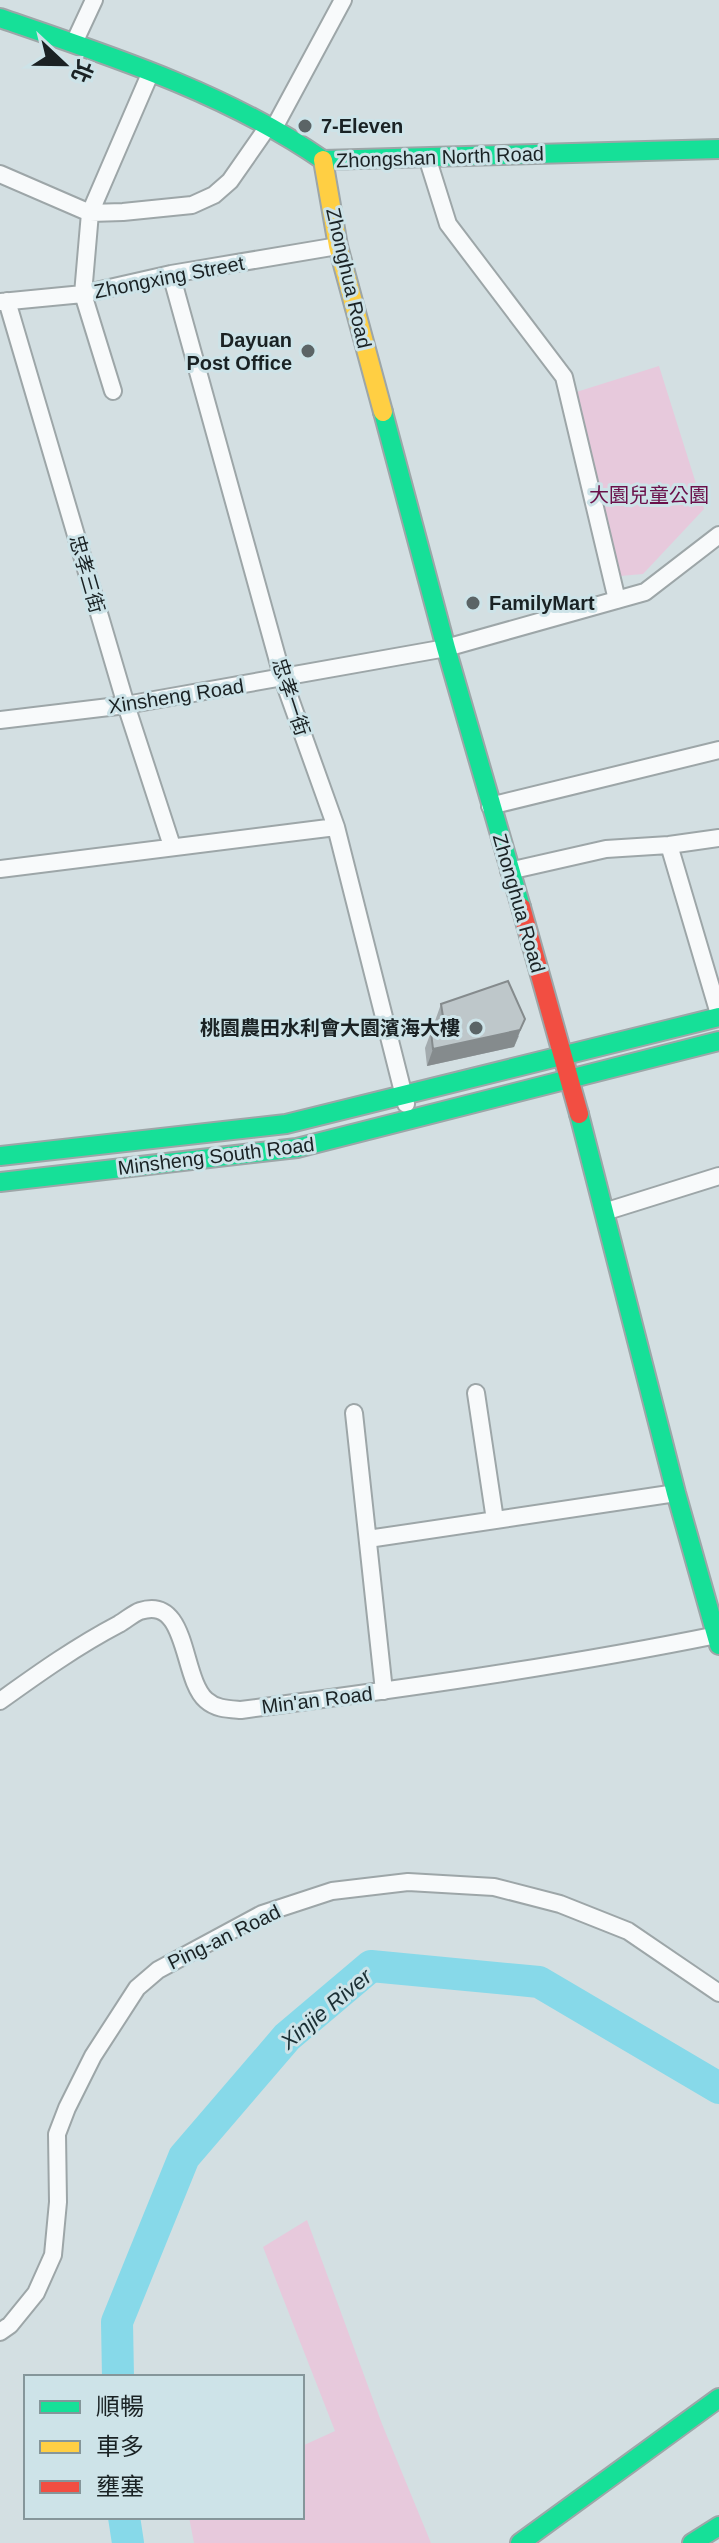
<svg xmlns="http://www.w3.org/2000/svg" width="719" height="2543" font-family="Arial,'Noto Sans TC',sans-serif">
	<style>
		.green { fill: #e7c9dc }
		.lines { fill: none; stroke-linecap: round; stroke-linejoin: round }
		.river { stroke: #87d9e9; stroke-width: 32 }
		.street-casing { stroke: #9da6a8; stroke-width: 20 }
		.fast-casing { stroke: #9da6a8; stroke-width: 22 }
		.slow-casing { stroke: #9da6a8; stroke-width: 22 }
		.jam-casing { stroke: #9da6a8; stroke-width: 22 }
		.street { stroke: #f8fafb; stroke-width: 16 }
		.fast { stroke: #16e098; stroke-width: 18 }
		.slow { stroke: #ffcf43; stroke-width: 18 }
		.jam { stroke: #f24e42; stroke-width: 18 }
		.wall { fill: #a3abae }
		.shaded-wall { fill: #858b8d }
		.building { fill: #bec7ca; stroke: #858b8d; stroke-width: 2 }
		.poi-dot { fill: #5b6466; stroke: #cde3e8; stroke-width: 3 }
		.labels { text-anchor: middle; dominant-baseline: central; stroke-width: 6; stroke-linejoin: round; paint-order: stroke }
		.poi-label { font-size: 20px; font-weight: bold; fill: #1a2224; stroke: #cde3e8; text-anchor: start }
		.street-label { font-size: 20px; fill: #1a2224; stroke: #cde3e8 }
		.park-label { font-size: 20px; fill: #6a104a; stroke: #cde3e8 }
		.water-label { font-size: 22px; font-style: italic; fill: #1b2f34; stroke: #cde3e8 }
	</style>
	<rect width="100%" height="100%" fill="#d3dfe2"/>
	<!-- green -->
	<path class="green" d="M 659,366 L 704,509 L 643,574 L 620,576 L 570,394 Z
		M 307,2220 L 382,2424 L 431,2543 L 194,2543 L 189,2517 L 302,2517 L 302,2446 L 335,2431 L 263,2247 Z"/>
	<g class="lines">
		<!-- river -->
		<path class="river" d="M 118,2377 L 117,2322 L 184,2157 L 287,2037 L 371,1966 L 539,1982 L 719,2088
			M 124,2517 L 128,2543"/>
		<!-- street casing -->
		<g class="street-casing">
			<path id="street" d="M 74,43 L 94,0
				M 274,128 L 343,0
				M 427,157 L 448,224 L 564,377 L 617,600
				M 0,174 L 90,213 L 123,212 L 192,205 L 214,195 L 230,181 L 269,125
				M 171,274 L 283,679 L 336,827 L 406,1104
				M 7,301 L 126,705 L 172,846
				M 0,302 L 83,294 L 171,274 L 338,246
				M 113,391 L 83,294 L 90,213 L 150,74
				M 0,720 L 126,705 L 446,648 L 645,592 L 719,535
				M 490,806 L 719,750
				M 669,845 L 719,1014
				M 0,869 L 336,827
				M 509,871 L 606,849 L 669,845 L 719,838
				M 604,1212 L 719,1176
				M 476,1393 L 495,1520
				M 354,1413 L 384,1691
				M 368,1539 L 676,1493
				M 0,1701 C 39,1673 77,1646 119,1624 C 126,1620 134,1613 140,1611 C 189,1595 181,1678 206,1700 C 216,1709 228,1709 241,1710 C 400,1689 559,1667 717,1635
				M 0,2332 L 10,2325 L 36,2293 L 53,2255 L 58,2202 L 57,2134 L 67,2108 L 93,2056 L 137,1988 L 158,1970 L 262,1914 L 332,1891 L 408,1882 L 494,1887 L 560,1904 L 628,1931 L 719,1993"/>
		</g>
		<!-- fast casing -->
		<g class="fast-casing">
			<path id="fast" d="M 0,18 C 111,56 226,93 323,160 L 719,149
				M 383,412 L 446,648 L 521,907
				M 579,1114 L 676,1493 L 719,1645
				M 0,1156 L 286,1124 L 719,1017
				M 0,1182 L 297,1148 L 719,1041
				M 520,2543 L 719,2398
				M 692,2543 L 719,2526"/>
		</g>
		<!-- slow casing -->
		<g class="slow-casing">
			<path id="slow" d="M 323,160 L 338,246 L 383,412"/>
		</g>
		<!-- jam casing -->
		<g class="jam-casing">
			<path id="jam" d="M 521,907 L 579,1114"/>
		</g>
		<!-- street -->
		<use href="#street" class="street"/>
		<!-- fast -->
		<use href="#fast" class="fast"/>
		<!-- slow -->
		<use href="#slow" class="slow"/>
		<!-- jam -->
		<use href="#jam" class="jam"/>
	</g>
	<!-- wall -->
	<path class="wall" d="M 441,1004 L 519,1036 L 514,1047 L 427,1066 L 425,1048 L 431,1032 L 436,1028 L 435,1021 Z"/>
	<!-- shaded-wall -->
	<path class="shaded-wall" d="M 525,1019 L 514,1047 L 427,1066 L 433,1049 Z"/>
	<!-- building -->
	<path class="building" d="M 508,981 L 525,1019 L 520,1030 L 433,1049 L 431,1032 L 444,1023 L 441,1004 Z"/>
	<!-- markers -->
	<g class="poi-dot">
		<circle cx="305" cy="126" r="8"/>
		<circle cx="308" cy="351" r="8"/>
		<circle cx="473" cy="603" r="8"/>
		<circle cx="476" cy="1028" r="8"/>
	</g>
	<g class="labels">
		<!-- poi labels -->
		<g class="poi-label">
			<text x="321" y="126">7-Eleven</text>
			<text x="292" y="340" text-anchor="end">Dayuan<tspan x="292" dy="23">Post Office</tspan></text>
			<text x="489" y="603">FamilyMart</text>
			<text x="460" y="1028" text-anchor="end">桃園農田水利會大園濱海大樓</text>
		</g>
		<!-- street labels -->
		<g class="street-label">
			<text transform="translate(440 157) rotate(-2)">Zhongshan North Road</text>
			<text transform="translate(169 277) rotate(-11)">Zhongxing Street</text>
			<text transform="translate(349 278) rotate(77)">Zhonghua Road</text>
			<text transform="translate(87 574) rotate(74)">忠孝三街</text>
			<text transform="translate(176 696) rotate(-9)">Xinsheng Road</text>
			<text transform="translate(291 697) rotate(72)">忠孝一街</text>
			<text transform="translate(519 903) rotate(74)">Zhonghua Road</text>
			<text transform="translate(216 1156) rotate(-7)">Minsheng South Road</text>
			<text transform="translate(317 1700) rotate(-7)">Min'an Road</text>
			<text transform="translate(224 1937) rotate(-26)">Ping-an Road</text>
		</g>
		<!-- park labels -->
		<g class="park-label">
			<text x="649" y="495">大園兒童公園</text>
		</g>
		<!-- water labels -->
		<g class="water-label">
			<text transform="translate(326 2009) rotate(-40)">Xinjie River</text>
		</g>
	</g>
	<!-- legend -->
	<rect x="24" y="2375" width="280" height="144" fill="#cde3e8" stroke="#85969a" stroke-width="2"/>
	<rect x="40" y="2401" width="40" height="12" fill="#16e098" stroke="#85969a" stroke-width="2"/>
	<text x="96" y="2415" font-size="24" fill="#1a2224">順暢</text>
	<rect x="40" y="2441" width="40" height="12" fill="#ffcf43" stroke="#85969a" stroke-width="2"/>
	<text x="96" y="2455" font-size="24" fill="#1a2224">車多</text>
	<rect x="40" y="2481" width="40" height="12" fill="#f24e42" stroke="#85969a" stroke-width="2"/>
	<text x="96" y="2495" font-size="24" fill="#1a2224">壅塞</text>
	<!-- north arrow -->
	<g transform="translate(64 64) rotate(112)" stroke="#cde3e8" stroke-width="6" paint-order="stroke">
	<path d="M0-6L14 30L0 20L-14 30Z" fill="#1a2224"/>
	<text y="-12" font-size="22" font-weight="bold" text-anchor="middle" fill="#1a2224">北</text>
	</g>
</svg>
